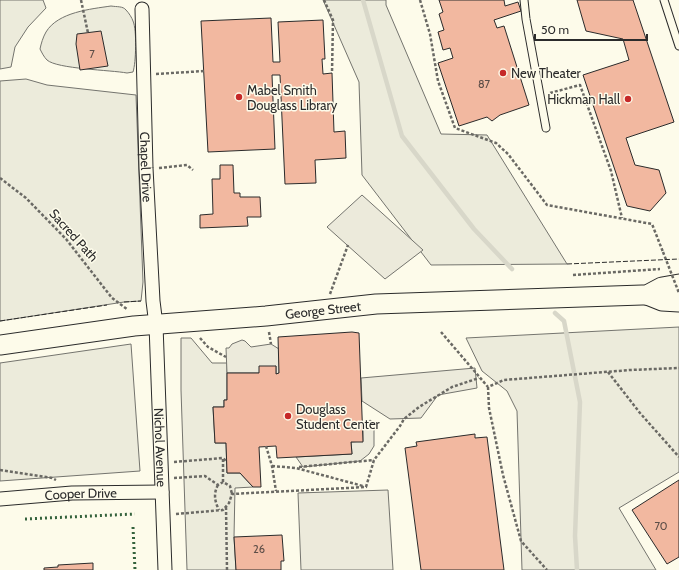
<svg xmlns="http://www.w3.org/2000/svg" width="679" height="570" font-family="Cabin,sans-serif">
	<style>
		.green { fill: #ecebdb; stroke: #74746e }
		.parking { fill: #eceadb; stroke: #74746e }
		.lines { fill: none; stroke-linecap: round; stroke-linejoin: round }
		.stream { stroke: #d8d7c9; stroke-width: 4.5 }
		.building { fill: #f2b8a0; stroke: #2b2b2b }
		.lane-casing { stroke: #2b2b2b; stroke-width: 9 }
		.street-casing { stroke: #2b2b2b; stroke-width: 15 }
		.secondary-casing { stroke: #2b2b2b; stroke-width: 21 }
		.path { stroke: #6a6964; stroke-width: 2.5; stroke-dasharray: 3 2; stroke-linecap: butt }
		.lane { stroke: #fdfbea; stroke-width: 7 }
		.street { stroke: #fdfbea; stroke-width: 13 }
		.secondary { stroke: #fdfbea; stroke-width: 19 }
		.path-bridge { stroke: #6a6964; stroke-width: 2.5; stroke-dasharray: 3 2; stroke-linecap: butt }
		.hedge { stroke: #34623c; stroke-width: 3; stroke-dasharray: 2 3; stroke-linecap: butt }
		.fence { stroke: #2b2b2b; stroke-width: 1; stroke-dasharray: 5 2; stroke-linecap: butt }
		.poi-dot { fill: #c62828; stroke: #fdfbea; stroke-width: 1.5 }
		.labels { text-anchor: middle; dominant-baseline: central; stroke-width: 3; stroke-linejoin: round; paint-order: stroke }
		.number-label { font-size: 11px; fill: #5d4e48 }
		.poi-label { font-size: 13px; fill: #2b2b2b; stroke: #fdfbea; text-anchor: start }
		.street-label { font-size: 13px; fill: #2b2b2b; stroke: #fdfbea }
	</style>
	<rect width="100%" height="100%" fill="#fdfbea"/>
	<!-- green -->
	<path class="green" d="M 0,0 L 43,0 L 46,8 L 28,27 L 15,47 L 11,67 L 0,69 Z
		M 323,0 L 386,0 L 386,5 L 441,134 L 487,135 L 567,264 L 431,265 L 362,175 L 359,82 Z
		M 111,6 C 117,7 123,6 126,10 C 129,13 132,18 133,21 C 137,30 136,63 133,72 L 127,73 C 111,70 57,69 47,60 C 44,57 42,53 40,49 C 41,44 43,37 46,32 C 58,12 91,9 111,6 Z
		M 26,79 L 47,85 L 136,95 L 143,282 L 141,301 L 124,302 L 0,321 L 0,81 Z
		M 679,327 L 679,472 L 619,508 L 656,570 L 522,570 L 517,411 L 507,391 L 482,371 L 466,338 Z
		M 181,338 L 191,338 L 212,363 L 227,363 L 227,400 L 224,400 L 224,407 L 213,407 L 215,443 L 226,443 L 227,473 L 240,473 L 253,487 L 235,488 L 234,537 L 236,570 L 187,570 L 181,390 Z
		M 131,344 L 140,471 L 0,481 L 0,363 Z"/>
	<!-- parking -->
	<path class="parking" d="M 362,195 L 423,250 L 385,279 L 327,227 Z
		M 242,340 L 245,341 L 251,347 L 271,344 L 279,349 L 279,373 L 276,374 L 276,366 L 259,373 L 227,373 L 226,348 L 229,348 L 232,344 Z
		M 475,368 L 477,388 L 438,395 L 421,418 L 390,419 L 362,401 L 361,378 Z
		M 370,420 L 374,423 L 374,446 L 369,454 L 360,461 L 303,467 L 296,457 L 352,454 L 351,442 L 363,441 L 363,426 Z
		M 388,490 L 393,570 L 301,570 L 298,493 Z"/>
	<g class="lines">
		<!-- stream -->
		<path class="stream" d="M 363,0 L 402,136 L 474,229 L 512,269
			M 555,313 L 564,321 L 580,402 L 575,536 L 577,570"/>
	</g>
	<!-- building -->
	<path class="building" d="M 439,0 L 504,0 L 505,6 L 518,2 L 521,11 L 494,20 L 497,28 L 504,26 L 529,105 L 500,115 L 492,121 L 487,117 L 459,126 L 438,63 L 453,58 L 450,48 L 443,50 L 438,32 L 444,30 L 439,14 L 443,12 Z
		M 577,0 L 633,0 L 674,122 L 626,138 L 635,165 L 659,170 L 666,193 L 650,211 L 627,206 L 583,75 L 629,60 L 623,39 L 586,31 Z
		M 271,18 L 273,62 L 280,62 L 278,22 L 323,20 L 325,59 L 322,59 L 323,74 L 332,73 L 334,132 L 345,131 L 346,158 L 315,160 L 316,183 L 285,184 L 280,75 L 272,75 L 275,149 L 208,152 L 201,21 Z
		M 101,31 L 108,66 L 80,70 L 76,44 L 77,34 Z
		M 220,165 L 233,165 L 234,193 L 240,193 L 240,197 L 260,197 L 261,217 L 247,217 L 248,226 L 200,228 L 200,215 L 213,214 L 212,179 L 220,179 Z
		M 352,332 L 359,333 L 363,442 L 351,442 L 352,454 L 277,458 L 276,446 L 259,447 L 261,487 L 253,487 L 240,473 L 227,473 L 226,443 L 215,443 L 213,407 L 224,407 L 224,400 L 227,400 L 227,373 L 259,373 L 259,366 L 276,366 L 276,374 L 279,373 L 278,337 Z
		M 475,434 L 475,438 L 487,437 L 504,570 L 421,570 L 405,448 L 417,446 L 416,442 Z
		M 679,480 L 679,557 L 667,564 L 632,510 Z
		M 282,535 L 284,561 L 281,561 L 281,570 L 236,570 L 234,537 Z
		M 93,563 L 93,570 L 44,570 L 44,568 L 58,567 L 58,565 Z"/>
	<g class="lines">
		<!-- lane casing -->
		<g class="lane-casing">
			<path id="lane" d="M 524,0 L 526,19 L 546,128
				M 664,0 L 679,46"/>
		</g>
		<!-- street casing -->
		<g class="street-casing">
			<g id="street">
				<path id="s1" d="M 142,9 L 146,168 L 153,301 L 156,325 L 165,570"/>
				<path id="s2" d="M 0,499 L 72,493 L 162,492"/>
			</g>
		</g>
		<!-- secondary casing -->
		<g class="secondary-casing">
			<g id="secondary">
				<path d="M 647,295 L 662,301 L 679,302"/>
				<path id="s3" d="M 0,345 L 134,326 L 266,316 L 376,304 L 642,295 L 647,295 L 662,287 L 679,284"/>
			</g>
		</g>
		<!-- path -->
		<path class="path" d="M 81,0 L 88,33
			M 324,0 L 333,20 L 332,73
			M 420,0 L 430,34 L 438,81 L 455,128 L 496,143 L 508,154 L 547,205 L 652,224 L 663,252
			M 156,74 L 204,71
			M 550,93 L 580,85 L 611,171 L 622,218
			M 159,168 L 187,165 L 193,170
			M 0,178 L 26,198 L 66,239 L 112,298 L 128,310
			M 573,275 L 660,269
			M 330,294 L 348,245
			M 269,332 L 271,344
			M 441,332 L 488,387 L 504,380 L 630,370 L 679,368
			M 200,338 L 208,347 L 226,357
			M 608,372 L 640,413 L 679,457
			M 488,387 L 489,408 L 503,475 L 521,541 L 547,570
			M 266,446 L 272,466 L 276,491
			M 223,459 L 223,482
			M 174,462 L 223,458 L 227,462
			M 272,466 L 296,468 L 363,486
			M 299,467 L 374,460
			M 0,470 L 52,478 L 56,480
			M 174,478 L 205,476 L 218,485 L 223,482 L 230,486 L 232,494
			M 218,485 C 213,494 215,502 219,510
			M 226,507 L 227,570
			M 176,514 L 223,510 L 229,503 L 232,494 L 366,487 L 374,460 L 400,426 L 404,419 L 419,407 L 452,387 L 479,378"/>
		<!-- lane -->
		<use href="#lane" class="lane"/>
		<!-- street -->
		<use href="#street" class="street"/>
		<!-- secondary -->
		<use href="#secondary" class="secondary"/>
		<!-- path-bridge -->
		<path class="path-bridge" d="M 663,252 L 679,293"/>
		<!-- hedge -->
		<path class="hedge" d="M 25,519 L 135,514
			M 133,527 L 135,570"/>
		<!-- fence -->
		<path class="fence" d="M 567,264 L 679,259
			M 124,302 L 141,301
			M 0,321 L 107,305"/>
	</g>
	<!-- markers -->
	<g class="poi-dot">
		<circle cx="503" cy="73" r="4"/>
		<circle cx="239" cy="97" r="4"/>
		<circle cx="628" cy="99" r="4"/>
		<circle cx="288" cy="416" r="4"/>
	</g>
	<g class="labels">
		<!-- number labels -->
		<g class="number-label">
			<text x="92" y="54">7</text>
			<text x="484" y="84">87</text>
			<text x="661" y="526">70</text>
			<text x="259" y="549">26</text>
		</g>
		<!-- poi labels -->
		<g class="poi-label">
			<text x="511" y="73">New Theater</text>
			<text x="247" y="90">Mabel Smith<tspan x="247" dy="15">Douglass Library</tspan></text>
			<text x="620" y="99" text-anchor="end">Hickman Hall</text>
			<text x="296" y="409">Douglass<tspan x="296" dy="15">Student Center</tspan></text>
		</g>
		<!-- street labels -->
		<g class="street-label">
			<text stroke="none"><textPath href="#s1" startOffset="158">Chapel Drive</textPath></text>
			<text transform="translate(74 235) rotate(48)">Sacred Path</text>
			<text stroke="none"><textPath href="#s3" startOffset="325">George Street</textPath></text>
			<text stroke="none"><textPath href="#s1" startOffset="439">Nichol Avenue</textPath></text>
			<text stroke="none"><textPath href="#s2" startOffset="81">Cooper Drive</textPath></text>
		</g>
	</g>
	<!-- scale -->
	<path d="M535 34v6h112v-6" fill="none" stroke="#2b2b2b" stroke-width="2"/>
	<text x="541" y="34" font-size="12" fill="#2b2b2b" stroke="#fdfbea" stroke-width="3" paint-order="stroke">50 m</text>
</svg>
